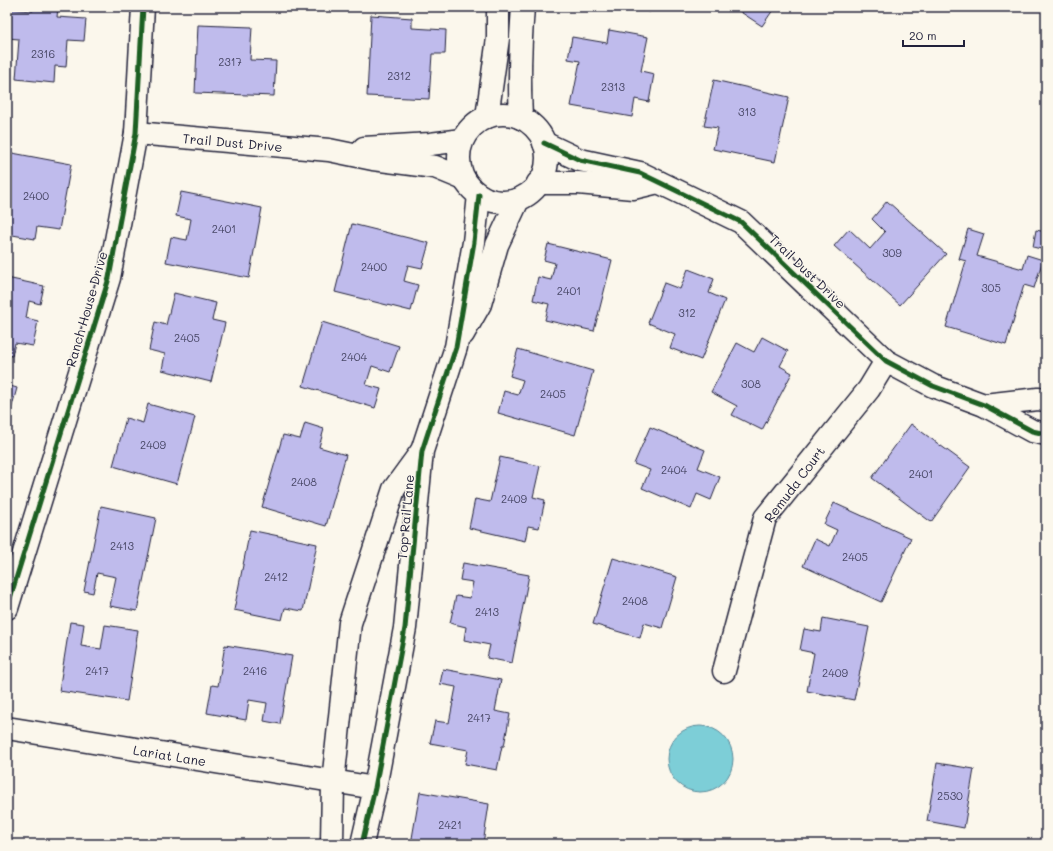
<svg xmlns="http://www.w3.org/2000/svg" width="1053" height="851" font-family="Mali,sans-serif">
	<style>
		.water { fill: #7dced7; stroke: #598999 }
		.building { fill: #bfbbec; stroke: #22223b }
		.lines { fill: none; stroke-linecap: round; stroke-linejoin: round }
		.minor-casing { stroke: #22223b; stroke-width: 25 }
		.minor { stroke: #fbf7ec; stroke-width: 22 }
		.cycleway-casing { stroke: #fbf7ec; stroke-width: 8 }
		.cycleway { stroke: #1b5e20; stroke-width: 5 }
		.labels { text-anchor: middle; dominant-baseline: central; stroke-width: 3; stroke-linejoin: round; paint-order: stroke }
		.number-label { font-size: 11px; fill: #494867 }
		.street-label { font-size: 13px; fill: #22223b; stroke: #fbf7ec }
	</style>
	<rect width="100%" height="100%" fill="#fbf7ec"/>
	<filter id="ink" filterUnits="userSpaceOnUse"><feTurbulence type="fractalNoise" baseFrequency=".025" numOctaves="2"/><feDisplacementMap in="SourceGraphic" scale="8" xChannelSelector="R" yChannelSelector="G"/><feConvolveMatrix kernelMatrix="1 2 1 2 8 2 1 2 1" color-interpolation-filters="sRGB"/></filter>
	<g filter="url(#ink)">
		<!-- water -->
		<path class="water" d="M667 759a33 33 0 1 1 66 0a33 33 0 1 1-66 0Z"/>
		<!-- building -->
		<path class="building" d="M 33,7 L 58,7 L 57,17 L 86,19 L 84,41 L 68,40 L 66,67 L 55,66 L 54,83 L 16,79 L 19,39 L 7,38 L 7,9 L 33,11 Z
			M 624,7 L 651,7 L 650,12 Z
			M 733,7 L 775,7 L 762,26 Z
			M 371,15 L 412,18 L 412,28 L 446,30 L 445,54 L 432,54 L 429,99 L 367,96 Z
			M 198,25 L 252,27 L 250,60 L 276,61 L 274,96 L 195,93 Z
			M 609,30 L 648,37 L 641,71 L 654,74 L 649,102 L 635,99 L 632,117 L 571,106 L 580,61 L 568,59 L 572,37 L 607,43 Z
			M 714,80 L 789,97 L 775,162 L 713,149 L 718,128 L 704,126 Z
			M 7,152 L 71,164 L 59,230 L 37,227 L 35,239 L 7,234 Z
			M 181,192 L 262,208 L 249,278 L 166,262 L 171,237 L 187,240 L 191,219 L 176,216 Z
			M 887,201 L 946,254 L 900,305 L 834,246 L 849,229 L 870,249 L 885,232 L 872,219 Z
			M 352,224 L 429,243 L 422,268 L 408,265 L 404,281 L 418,285 L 411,311 L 335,292 Z
			M 968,229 L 984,234 L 977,256 L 1023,269 L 1027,255 L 1043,260 L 1034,288 L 1024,285 L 1006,345 L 946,327 L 966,261 L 959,259 Z
			M 1036,230 L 1046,232 L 1045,250 L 1033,247 Z
			M 548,244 L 612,260 L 594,331 L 545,320 L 549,304 L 533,300 L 538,277 L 551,280 L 555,263 L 544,260 Z
			M 688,269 L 714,279 L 709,293 L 725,300 L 701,360 L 670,348 L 675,334 L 648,323 L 664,283 L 680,289 Z
			M 7,278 L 44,286 L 40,304 L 29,301 L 26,318 L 38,321 L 33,346 L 15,343 L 12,356 L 7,355 Z
			M 174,293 L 216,303 L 212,320 L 225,323 L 211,382 L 162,370 L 165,354 L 149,350 L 155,322 L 166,325 Z
			M 322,322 L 399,346 L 390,372 L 372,366 L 366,385 L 381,389 L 375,408 L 303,386 Z
			M 762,337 L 788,351 L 780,366 L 792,373 L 762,430 L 732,415 L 737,406 L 711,392 L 737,343 L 754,352 Z
			M 518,349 L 593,371 L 575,435 L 498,413 L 504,391 L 518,395 L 523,380 L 510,376 Z
			M 7,385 L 17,388 L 9,417 L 7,417 Z
			M 148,404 L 195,417 L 177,484 L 113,466 L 126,418 L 143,423 Z
			M 305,423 L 324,429 L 319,447 L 346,455 L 326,526 L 262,507 L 283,435 L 300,439 Z
			M 911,424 L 970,467 L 931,522 L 872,478 Z
			M 650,427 L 705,450 L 698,468 L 720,477 L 711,500 L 697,494 L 691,509 L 642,488 L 650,470 L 634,464 Z
			M 500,457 L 540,466 L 533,497 L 545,500 L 539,528 L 528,526 L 525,541 L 469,528 L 475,499 L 490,502 Z
			M 834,503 L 911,538 L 881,602 L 803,566 L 815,539 L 830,546 L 837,530 L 824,524 Z
			M 101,506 L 156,518 L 137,611 L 110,606 L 116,577 L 97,573 L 93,593 L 84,591 Z
			M 250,530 L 317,544 L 303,611 L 285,608 L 282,620 L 234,610 Z
			M 613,558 L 677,577 L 662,628 L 644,623 L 640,638 L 593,624 Z
			M 463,563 L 529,575 L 512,663 L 487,658 L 490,645 L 464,640 L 466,627 L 450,623 L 456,596 L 470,598 L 473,582 L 460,580 Z
			M 823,618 L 869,627 L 854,700 L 807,691 L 814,653 L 800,650 L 804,629 L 821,632 Z
			M 70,622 L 84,624 L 81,646 L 101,649 L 105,625 L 138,630 L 127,701 L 59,691 Z
			M 225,645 L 292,656 L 280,724 L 264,721 L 267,703 L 249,700 L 246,720 L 207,713 L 212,685 L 218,686 Z
			M 443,669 L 501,680 L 495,711 L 510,714 L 504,746 L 502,746 L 497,770 L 465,764 L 468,750 L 430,743 L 435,721 L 449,723 L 456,687 L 440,684 Z
			M 937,763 L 974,769 L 964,828 L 927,821 Z
			M 420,792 L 489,804 L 483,844 L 411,844 Z"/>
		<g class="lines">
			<!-- minor casing -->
			<g class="minor-casing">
				<g id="minor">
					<circle cx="503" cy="158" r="44"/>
					<path d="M 487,117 L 498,38 L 498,7"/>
					<path d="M 521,118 C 519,80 520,44 523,7"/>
					<path id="s1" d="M 136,133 L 329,150 L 373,159 L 435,167 L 464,179"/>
					<path d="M 544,143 L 580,160 L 640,173 L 741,222 L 886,361 L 933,386 L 984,405 L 1032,431 L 1046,434"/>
					<path d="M 364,148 L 430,144 L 462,140"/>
					<path d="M 538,183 L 578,183 L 633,188 L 658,182"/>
					<path d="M 463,334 L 480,304 L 497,245 L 518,200"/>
					<path d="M 984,405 L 1038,399 L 1046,400"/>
					<path d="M 7,608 L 109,278 L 136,133 L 143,7"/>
					<path d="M 724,671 L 765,518 L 869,389 L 886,361"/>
					<path id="s2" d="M 7,728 L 375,788"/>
					<path d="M 332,844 L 333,782 L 350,623 L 394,489 L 421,452"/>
					<path d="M 362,844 L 375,788 L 405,628 L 422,451 L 456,347 L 474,242 L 479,195"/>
				</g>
			</g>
			<!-- minor -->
			<use href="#minor" class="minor"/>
			<!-- cycleway casing -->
			<g class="cycleway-casing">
				<path id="cycleway" d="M 544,143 L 580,160 L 640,173 L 741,222 L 886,361 L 933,386 L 984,405 L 1032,431 L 1046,434
					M 7,608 L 109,278 L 136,133 L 143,7
					M 362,844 L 375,788 L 405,628 L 422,451 L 456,347 L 474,242 L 479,195"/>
			</g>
			<!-- cycleway -->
			<use href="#cycleway" class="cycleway"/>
		</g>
	</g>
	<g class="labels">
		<!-- number labels -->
		<g class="number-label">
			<text x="43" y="53">2316</text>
			<text x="230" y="61">2317</text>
			<text x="399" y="75">2312</text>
			<text x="613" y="86">2313</text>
			<text x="747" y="111">313</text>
			<text x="36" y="195">2400</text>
			<text x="224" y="228">2401</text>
			<text x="892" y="252">309</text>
			<text x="374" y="266">2400</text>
			<text x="991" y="287">305</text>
			<text x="569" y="290">2401</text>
			<text x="687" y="312">312</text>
			<text x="187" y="337">2405</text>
			<text x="354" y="356">2404</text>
			<text x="751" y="383">308</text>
			<text x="553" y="393">2405</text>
			<text x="153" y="444">2409</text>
			<text x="674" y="469">2404</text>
			<text x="921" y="473">2401</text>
			<text x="304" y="481">2408</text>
			<text x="514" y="498">2409</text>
			<text x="122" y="545">2413</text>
			<text x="855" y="556">2405</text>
			<text x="276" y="576">2412</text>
			<text x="635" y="600">2408</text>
			<text x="487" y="611">2413</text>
			<text x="97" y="670">2417</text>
			<text x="255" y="670">2416</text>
			<text x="835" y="672">2409</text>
			<text x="479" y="717">2417</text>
			<text x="950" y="795">2530</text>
			<text x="450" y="824">2421</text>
		</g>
		<!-- street labels -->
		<g class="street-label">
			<text stroke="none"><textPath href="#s1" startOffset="97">Trail Dust Drive</textPath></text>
			<text transform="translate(808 271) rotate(44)">Trail Dust Drive</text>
			<text transform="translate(86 309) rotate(-74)">Ranch House Drive</text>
			<text transform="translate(794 484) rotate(-53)">Remuda Court</text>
			<text transform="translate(405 517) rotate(-85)">Top Rail Lane</text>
			<text stroke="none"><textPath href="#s2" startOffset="165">Lariat Lane</textPath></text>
		</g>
	</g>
	<!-- margin -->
	<rect width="1053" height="851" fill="none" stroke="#fbf7ec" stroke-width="24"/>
	<rect x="12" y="12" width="1029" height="827" fill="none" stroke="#22223b" stroke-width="1.5" filter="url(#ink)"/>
	<!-- scale -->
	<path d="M903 40v6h61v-6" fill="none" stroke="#22223b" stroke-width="2"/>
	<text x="909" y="40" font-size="12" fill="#22223b" stroke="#fbf7ec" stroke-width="3" paint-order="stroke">20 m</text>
</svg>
